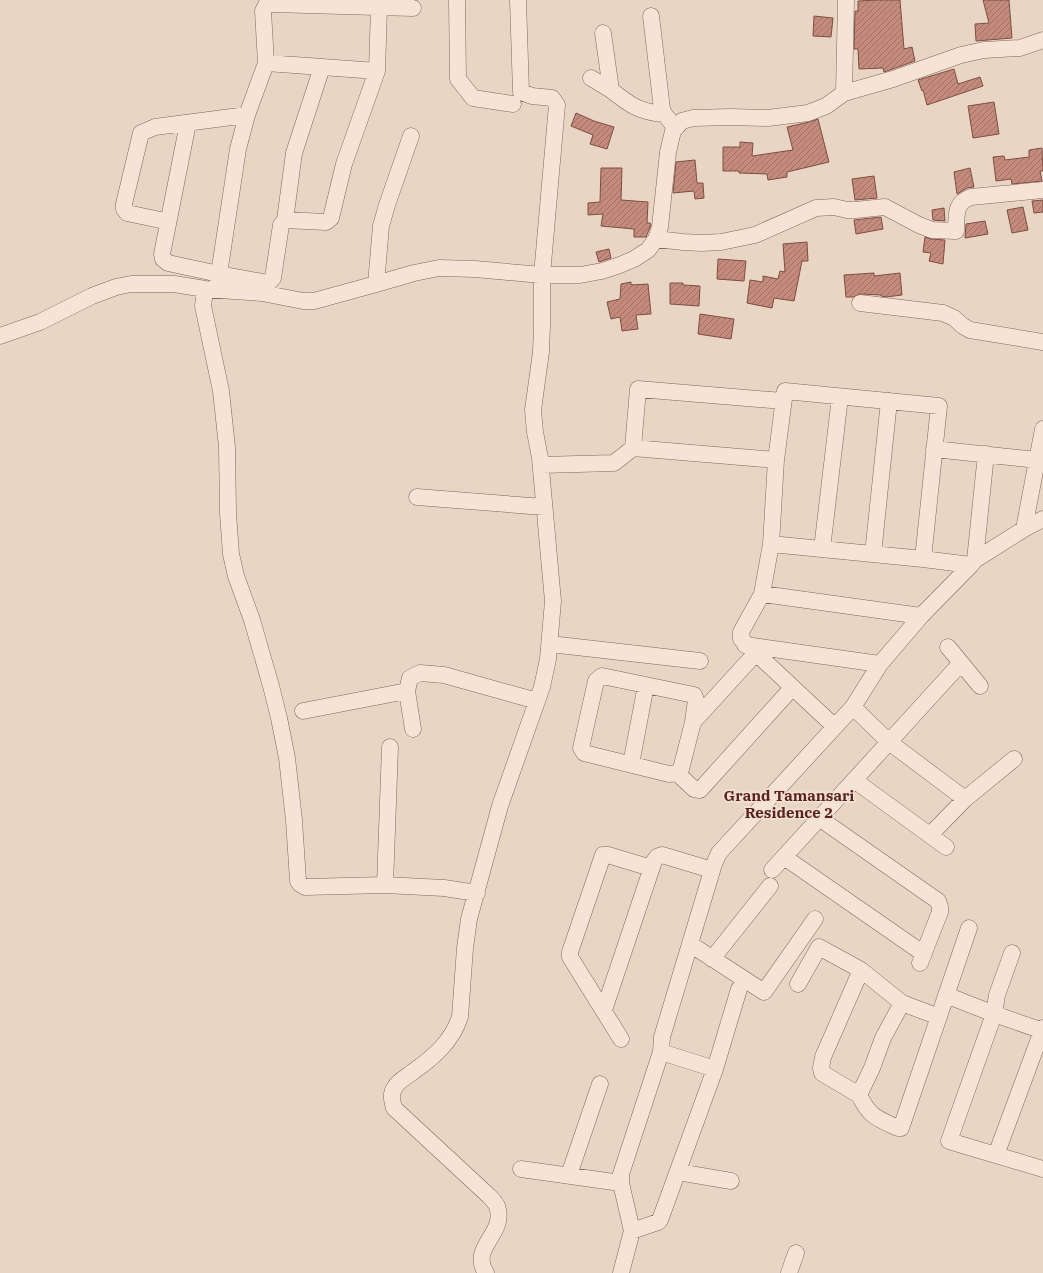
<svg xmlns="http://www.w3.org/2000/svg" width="1043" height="1273" font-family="'IBM Plex Serif',serif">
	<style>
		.building { fill: url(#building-hatch); stroke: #7e4e44 }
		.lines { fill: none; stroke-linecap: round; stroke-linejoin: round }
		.minor-casing { stroke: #82675b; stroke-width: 17 }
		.minor { stroke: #f5e4d5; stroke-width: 16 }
		.labels { text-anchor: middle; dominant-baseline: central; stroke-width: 3.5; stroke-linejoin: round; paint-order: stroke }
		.neighbourhood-label { font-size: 15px; font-weight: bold; fill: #5b2222; stroke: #f1e1d1 }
	</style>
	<defs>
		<pattern id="building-hatch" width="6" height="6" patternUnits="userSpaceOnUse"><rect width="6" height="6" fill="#c48a7c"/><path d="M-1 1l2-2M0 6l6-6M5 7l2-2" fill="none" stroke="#a07165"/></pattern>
	</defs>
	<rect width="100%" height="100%" fill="#e9d5c3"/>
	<!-- building -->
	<path class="building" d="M 878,0 L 900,0 L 904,49 L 912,47 L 915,61 L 884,72 L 883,68 L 859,69 L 858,49 L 854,49 L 855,11 L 858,11 L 858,1 Z
		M 983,0 L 1009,0 L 1012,38 L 976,41 L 975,24 L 989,23 Z
		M 814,16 L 833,18 L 831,37 L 813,36 Z
		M 954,69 L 958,84 L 980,77 L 983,86 L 927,105 L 923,90 L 922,91 L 918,80 Z
		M 994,102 L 999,134 L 973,138 L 968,106 Z
		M 576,113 L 594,121 L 614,127 L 607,149 L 590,144 L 593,135 L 571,126 Z
		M 818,119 L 829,162 L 787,172 L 787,177 L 768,180 L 767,174 L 739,173 L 739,171 L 723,171 L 723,147 L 740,147 L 740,142 L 753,143 L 752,156 L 793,150 L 787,127 L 809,122 Z
		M 1042,148 L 1043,171 L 1040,171 L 1042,181 L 1012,184 L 1011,179 L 996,181 L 993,157 L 1004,156 L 1005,160 L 1029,157 L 1029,150 Z
		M 695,160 L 697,183 L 703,183 L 704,198 L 695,199 L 694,191 L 673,193 L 676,162 Z
		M 601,168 L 622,168 L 621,200 L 648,202 L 647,223 L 650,223 L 651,225 L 646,237 L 634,237 L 634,229 L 601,226 L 603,214 L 588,215 L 588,203 L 600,202 Z
		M 970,168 L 974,187 L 967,188 L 957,194 L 954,172 Z
		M 874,176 L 877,198 L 855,200 L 852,179 Z
		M 1043,200 L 1043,212 L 1034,213 L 1032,201 Z
		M 1023,207 L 1028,230 L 1012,233 L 1007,210 Z
		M 944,208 L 945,221 L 933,220 L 932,210 Z
		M 881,217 L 883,229 L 856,234 L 854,220 Z
		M 985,221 L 988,234 L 965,238 L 966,224 Z
		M 925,237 L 931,239 L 945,240 L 943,264 L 929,261 L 931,253 L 923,252 Z
		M 807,242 L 808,261 L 802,261 L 794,301 L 774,298 L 772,308 L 747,303 L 750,280 L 763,282 L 763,276 L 778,279 L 780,271 L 785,272 L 783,244 Z
		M 609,249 L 611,258 L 599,262 L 596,252 Z
		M 718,259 L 746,261 L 744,281 L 717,279 Z
		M 874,273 L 874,276 L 900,273 L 902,295 L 886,297 L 881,296 L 881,295 L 861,294 L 853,297 L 846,297 L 844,275 Z
		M 631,282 L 631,285 L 648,284 L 651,314 L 636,315 L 638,329 L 622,331 L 620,317 L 611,319 L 607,302 L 620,299 L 621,284 Z
		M 670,283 L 683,283 L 683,285 L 700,286 L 699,306 L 670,304 Z
		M 700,314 L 734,319 L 731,339 L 698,334 Z"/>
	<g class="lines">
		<!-- minor casing -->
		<g class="minor-casing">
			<path id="minor" d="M 457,0 L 458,79 L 473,98 L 513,104
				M 651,16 L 662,109 L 664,114 L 676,128
				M 603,33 L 611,90 C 630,105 639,112 664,114
				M 266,63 L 322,67
				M 591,78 L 611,90
				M 844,93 L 846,0
				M 247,115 L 155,127 L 141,133 L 124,204 L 124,209 L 127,213 L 165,221 L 168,224 L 162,254 L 163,259 L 168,263 L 219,274 L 238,149 L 247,115 L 266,63 L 263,11 L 266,5 L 271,4 L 413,8
				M 285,220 L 294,153 L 322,67 L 377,71
				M 168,224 L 188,123
				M 656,239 L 683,242 L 701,243 L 721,242 L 755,235 L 816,208 L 834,207 L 847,210 L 855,210 L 885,207 L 919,225 L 932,230 L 956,231 C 957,215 954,203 971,197 L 1043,190
				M 218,284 L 219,274 L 268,283 L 273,278 L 281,225 L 285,220 L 326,222 L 331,218 L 344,164 L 377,71 L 379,7
				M 376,284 L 381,226 L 387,205 L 411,136
				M 205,289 L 203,306 L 221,391 L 227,447 L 228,513 L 231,554 L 236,576 L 252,620 L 271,686 L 279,718 L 287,758 L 294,820 L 298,881 L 300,884 L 305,887 L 385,885 L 444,888 L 477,893
				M 860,303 L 943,313 L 954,318 L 963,326 L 970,330 L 1043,342
				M 0,336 L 40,322 L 92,296 L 116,287 L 131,284 L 174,284 L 205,289 L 262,293 L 303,301 L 314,301 L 376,284 L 414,273 L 439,268 L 475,269 L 542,275 L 580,275 L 602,271 L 620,265 L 634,259 L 648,250 L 656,239 L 660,227 L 668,152 L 673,131 L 682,121 L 693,118 L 731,117 L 768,118 L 808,113 L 826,106 L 844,93 L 893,79 L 961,55 L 984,50 L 1020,48 L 1043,40
				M 633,448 L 638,389 L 783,401
				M 934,449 L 1037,460
				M 541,465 L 614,463 L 633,448 L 776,460
				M 417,497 L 544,507
				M 1024,529 L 1043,429
				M 822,549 L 840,397
				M 873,554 L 889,401
				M 975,560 L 986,454
				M 971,565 L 975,560 L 1024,529 L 1043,519
				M 762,594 L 921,616
				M 550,644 L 700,661
				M 745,645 L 880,664
				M 948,647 L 980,686
				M 407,691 L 413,729
				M 853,707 L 889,742 L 961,663
				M 303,711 L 407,691 L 410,678 L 420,673 L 444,675 L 537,701
				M 693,722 L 696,700 L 694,695 L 602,676 L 596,681 L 581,748 L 584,753 L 669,774 L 677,773 L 681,769 L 693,722 L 755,654
				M 834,726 L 741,639 L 741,632 L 762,594 L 771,544 L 776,460 L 785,391 L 939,406 L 923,559
				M 631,764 L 646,685
				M 677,773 L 694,789 L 700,790 L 792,688
				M 854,780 L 946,847
				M 965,799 L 1014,759
				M 819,818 L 938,901 L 940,907 L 940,912 L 920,963
				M 784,857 L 924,954
				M 772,870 L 889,742 L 965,799 L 930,835
				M 385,885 L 390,747
				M 690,944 L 764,992 L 815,919
				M 1012,953 L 997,995 L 994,1014 L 949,1141 L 1043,1169
				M 712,959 L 770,886
				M 798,984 L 819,947 L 861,970
				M 946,995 L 994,1014 L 1043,1031
				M 902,1003 L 883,1038 L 872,1068 L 859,1095 C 870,1117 876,1118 898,1128 L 901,1128 L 969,928
				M 604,1010 L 654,861 L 657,857 L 662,855 L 712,870
				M 621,1039 L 570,957 L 570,952 L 603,855 L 608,855 L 651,868
				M 661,1052 L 715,1069
				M 859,1095 L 822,1073 L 821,1068 L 823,1057 L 861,970 L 902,1003 L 939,1017
				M 996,1155 L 1043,1028
				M 521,1169 L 621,1183
				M 678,1172 L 731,1181
				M 569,1175 L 600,1084
				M 632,1231 L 658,1222 L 660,1220 L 715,1069 L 739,989
				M 486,1273 C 469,1247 507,1234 497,1206 C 495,1202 492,1199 489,1196 L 394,1108 C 392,1100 390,1094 395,1087 C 398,1081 408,1076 414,1071 C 434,1057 452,1041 460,1017 L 465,948 L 469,919 L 500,806 L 542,687 L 548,659 L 553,601 L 540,458 L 535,432 L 533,410 L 541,352 L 542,326 L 542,275 L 557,105 L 552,98 L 532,96 L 521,92 L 518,0
				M 621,1273 L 632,1231 L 621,1183 L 621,1174 L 661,1052 L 662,1037 L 714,864 L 719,853 L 853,707 L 880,664 L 921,616 L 971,565 L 923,559 L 771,544
				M 789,1273 L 796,1253"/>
		</g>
		<!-- minor -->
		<use href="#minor" class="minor"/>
	</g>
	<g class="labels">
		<!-- neighbourhood labels -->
		<g class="neighbourhood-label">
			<text x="789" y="795">Grand Tamansari<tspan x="789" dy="17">Residence 2</tspan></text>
		</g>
	</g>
</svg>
